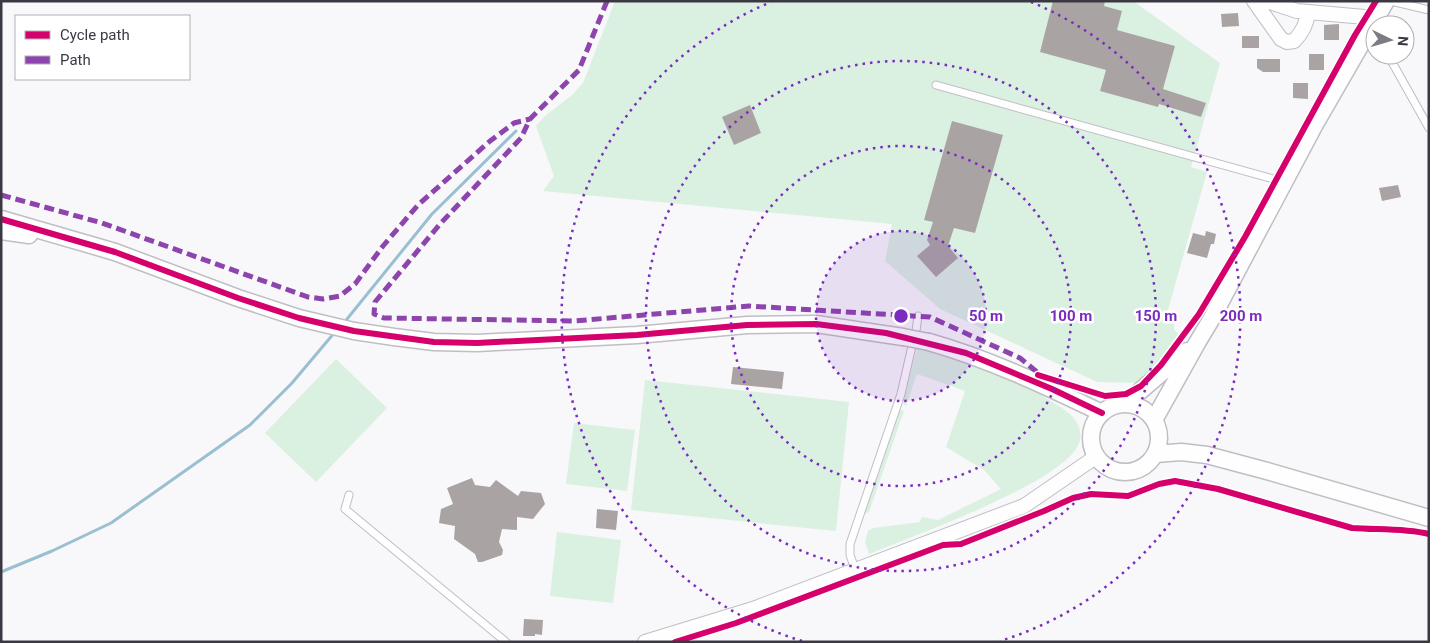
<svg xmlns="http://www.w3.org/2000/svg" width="1430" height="643" font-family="Roboto,sans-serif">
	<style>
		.green { fill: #daf1e1 }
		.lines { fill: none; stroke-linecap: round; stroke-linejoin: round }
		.stream { stroke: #99bfd1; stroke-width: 3 }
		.building { fill: #a9a4a3 }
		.service-casing { stroke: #c0bec4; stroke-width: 9 }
		.minor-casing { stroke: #c0bec4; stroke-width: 16 }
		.tertiary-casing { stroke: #c0bec4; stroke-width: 19 }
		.service { stroke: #fefefe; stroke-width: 7 }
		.minor { stroke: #fefefe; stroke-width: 14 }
		.tertiary { stroke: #fefefe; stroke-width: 16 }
		.tertiary-bridge-casing { stroke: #c0bec4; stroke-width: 19; stroke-linecap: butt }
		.tertiary-bridge { stroke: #fefefe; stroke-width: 16 }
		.quiet { stroke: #8e44ad; stroke-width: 5; stroke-dasharray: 10 5; stroke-linecap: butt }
		.cycleway-casing { stroke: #fff; stroke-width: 9 }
		.cycleway { stroke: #d6006c; stroke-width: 6 }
		.ring { fill: none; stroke: #7b2cbf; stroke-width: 2.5; stroke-dasharray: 2.5 5 }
		.centre { fill: #7b2cbf; stroke: #fff; stroke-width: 2.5 }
		.ring-label { font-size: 15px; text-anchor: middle; font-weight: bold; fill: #7b2cbf; stroke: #fff; stroke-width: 5; stroke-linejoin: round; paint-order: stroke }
	</style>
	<rect width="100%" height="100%" fill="#f8f7fa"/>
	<!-- green -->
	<path class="green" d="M 615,1 L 1133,1 L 1220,63 L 1191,167 L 1207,172 L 1166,317 L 1174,321 L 1174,330 L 1181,336 L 1139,383 L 1097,382 L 940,309 L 885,261 L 892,224 L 543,191 L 554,176 L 536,126 L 545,116 L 572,95 L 583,83 Z
		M 917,348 C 961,357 1002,375 1043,394 L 1043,396 C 1058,406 1084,417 1080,440 C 1073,480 907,538 869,554 L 865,542 L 868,531 L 873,528 L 920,522 L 922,517 L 938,520 L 1001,489 L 984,470 L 946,447 L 965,391 L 917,374 L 906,406 L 903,403 Z
		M 336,359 L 387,408 L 316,482 L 265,433 Z
		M 645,380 L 849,402 L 836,531 L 631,510 Z
		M 895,408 L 904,411 L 869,512 L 861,515 Z
		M 574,423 L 635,430 L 627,491 L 566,484 Z
		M 557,532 L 621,540 L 613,603 L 550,596 Z"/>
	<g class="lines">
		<!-- stream -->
		<path class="stream" d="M 343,324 L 432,214 L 516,131
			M 1,572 L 52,551 L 111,523 L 250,425 L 292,383 L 335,332"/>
	</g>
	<!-- building -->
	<path class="building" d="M 1053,1 L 1105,1 L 1104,6 L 1122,11 L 1117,30 L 1175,46 L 1163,89 L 1206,103 L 1201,117 L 1159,104 L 1158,107 L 1100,91 L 1106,70 L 1040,52 Z
		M 1238,13 L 1239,26 L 1222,27 L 1221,14 Z
		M 1339,24 L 1339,40 L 1324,40 L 1324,25 Z
		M 1242,36 L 1259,36 L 1259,48 L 1242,48 Z
		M 1309,54 L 1324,54 L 1324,70 L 1309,70 Z
		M 1257,59 L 1280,59 L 1280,72 L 1263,72 L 1257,68 Z
		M 1293,83 L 1308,83 L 1308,99 L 1293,98 Z
		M 750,105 L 761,133 L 734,145 L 722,117 Z
		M 952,121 L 1003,135 L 975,233 L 954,228 L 948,246 L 958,258 L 936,277 L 917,256 L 930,245 L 927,240 L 933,222 L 924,220 Z
		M 1398,185 L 1401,197 L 1382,201 L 1379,188 Z
		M 1206,231 L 1216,234 L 1214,244 L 1211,244 L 1207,258 L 1187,253 L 1193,233 L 1205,236 Z
		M 733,367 L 784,372 L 782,389 L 731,384 Z
		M 472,478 L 475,485 L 490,487 L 496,480 L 518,496 L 521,491 L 541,493 L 545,504 L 533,519 L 517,517 L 517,530 L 502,529 L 499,542 L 503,550 L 502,555 L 482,562 L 478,562 L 475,554 L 454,539 L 455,526 L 439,523 L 441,509 L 453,504 L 447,488 Z
		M 597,509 L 618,511 L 616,530 L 596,528 Z
		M 524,619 L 543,620 L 542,635 L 535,634 L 535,636 L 523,636 Z"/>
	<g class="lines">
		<!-- service casing -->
		<g class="service-casing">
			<path id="service" d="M 1391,1 L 1429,10
				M 1388,55 L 1429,128
				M 936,85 L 1284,182
				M 916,331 L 918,316
				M 349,495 L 345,509 L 506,642
				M 855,569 L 850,555 L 850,544 L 901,394 L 912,346"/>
		</g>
		<!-- minor casing -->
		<g class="minor-casing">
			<path id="minor" d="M 1254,1 L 1281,39 L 1287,42 L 1294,41 C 1302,33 1307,23 1308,12
				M 1267,1 L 1297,11 L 1376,18
				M 645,642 L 753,609 L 1024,506 L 1097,456"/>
		</g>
		<!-- tertiary casing -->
		<g class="tertiary-casing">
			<path id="tertiary" d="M 1,219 L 115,252 L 238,298 L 299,318 L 354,331 L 394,337 L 434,342 L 477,343 L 637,335 L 747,325 L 816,324 L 903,337
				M 1,231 L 29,235
				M 929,342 C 989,359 1046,386 1102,413
				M 1125,404 L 1187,351
				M1091 438a34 34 0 1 1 68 0a34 34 0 1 1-68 0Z
				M 1154,420 L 1197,343 L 1212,318 L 1314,126 L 1386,1
				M 1155,454 L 1181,452 L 1207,455 L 1267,471 L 1429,518"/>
		</g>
		<!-- service -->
		<use href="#service" class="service"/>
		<!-- minor -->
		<use href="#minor" class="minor"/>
		<!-- tertiary -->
		<use href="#tertiary" class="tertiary"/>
		<!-- tertiary-bridge casing -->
		<g class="tertiary-bridge-casing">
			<path id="tertiary-bridge" d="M 903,337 L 929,342"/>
		</g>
		<!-- tertiary-bridge -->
		<use href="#tertiary-bridge" class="tertiary-bridge"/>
		<!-- quiet -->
		<path class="quiet" d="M 607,1 L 579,70 L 530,119 L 521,138 L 440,224 L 375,302 L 374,314 L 384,318 L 574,321 L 749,306 L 930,317 L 1020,358 L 1042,376
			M 1,195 L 102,223 L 308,297 L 323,299 L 340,296 L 355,284 L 383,246 L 418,205 L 490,141 L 514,123 L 530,119"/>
		<!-- cycleway casing -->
		<g class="cycleway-casing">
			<path id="cycleway" d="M 1,219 L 115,252 L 238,298 L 299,318 L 354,331 L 434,342 L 477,343 L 637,335 L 747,325 L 816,324 L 886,333 L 966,353 L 1052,389 L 1102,413
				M 1038,375 L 1105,396 L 1126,394 L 1141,386 L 1161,365 L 1199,314 L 1245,237 L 1355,35 L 1376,1
				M 675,642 L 736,623 L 943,545 L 961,544 L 1044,511 L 1073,498 L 1091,494 L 1128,496 L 1159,484 L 1175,481 L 1218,489 L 1352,528 C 1377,530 1403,528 1429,534"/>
		</g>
		<!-- cycleway -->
		<use href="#cycleway" class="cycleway"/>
	</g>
	<!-- distance rings -->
	<circle cx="901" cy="316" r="85" fill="#7b2cbf" fill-opacity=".12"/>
	<g class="ring">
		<circle cx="901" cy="316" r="85"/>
		<circle cx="901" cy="316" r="170"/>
		<circle cx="901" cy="316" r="255"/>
		<path d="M802 641A340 340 0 0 1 771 2M1031 2A340 340 0 0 1 1000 641"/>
	</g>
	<circle cx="901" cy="316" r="8" class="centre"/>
	<g class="ring-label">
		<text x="986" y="321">50 m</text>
		<text x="1071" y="321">100 m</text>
		<text x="1156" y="321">150 m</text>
		<text x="1241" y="321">200 m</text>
	</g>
	<!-- border -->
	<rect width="1430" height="643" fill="none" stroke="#3c3843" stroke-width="5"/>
	<!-- legend -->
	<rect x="15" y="15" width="175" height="65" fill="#ffffff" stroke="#b1afb4"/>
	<rect x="25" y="31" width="25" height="8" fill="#d6006c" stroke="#b1afb4"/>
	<text x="60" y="40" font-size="15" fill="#3c3843">Cycle path</text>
	<rect x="25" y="56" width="25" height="8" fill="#8e44ad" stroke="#b1afb4"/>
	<text x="60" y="65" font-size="15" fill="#3c3843">Path</text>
	<!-- north arrow -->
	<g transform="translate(1390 40) rotate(95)"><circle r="24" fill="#ffffff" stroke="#b1afb4"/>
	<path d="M0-4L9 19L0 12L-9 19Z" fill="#7e7b83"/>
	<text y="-8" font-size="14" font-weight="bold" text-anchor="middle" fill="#3c3843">N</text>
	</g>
</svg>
